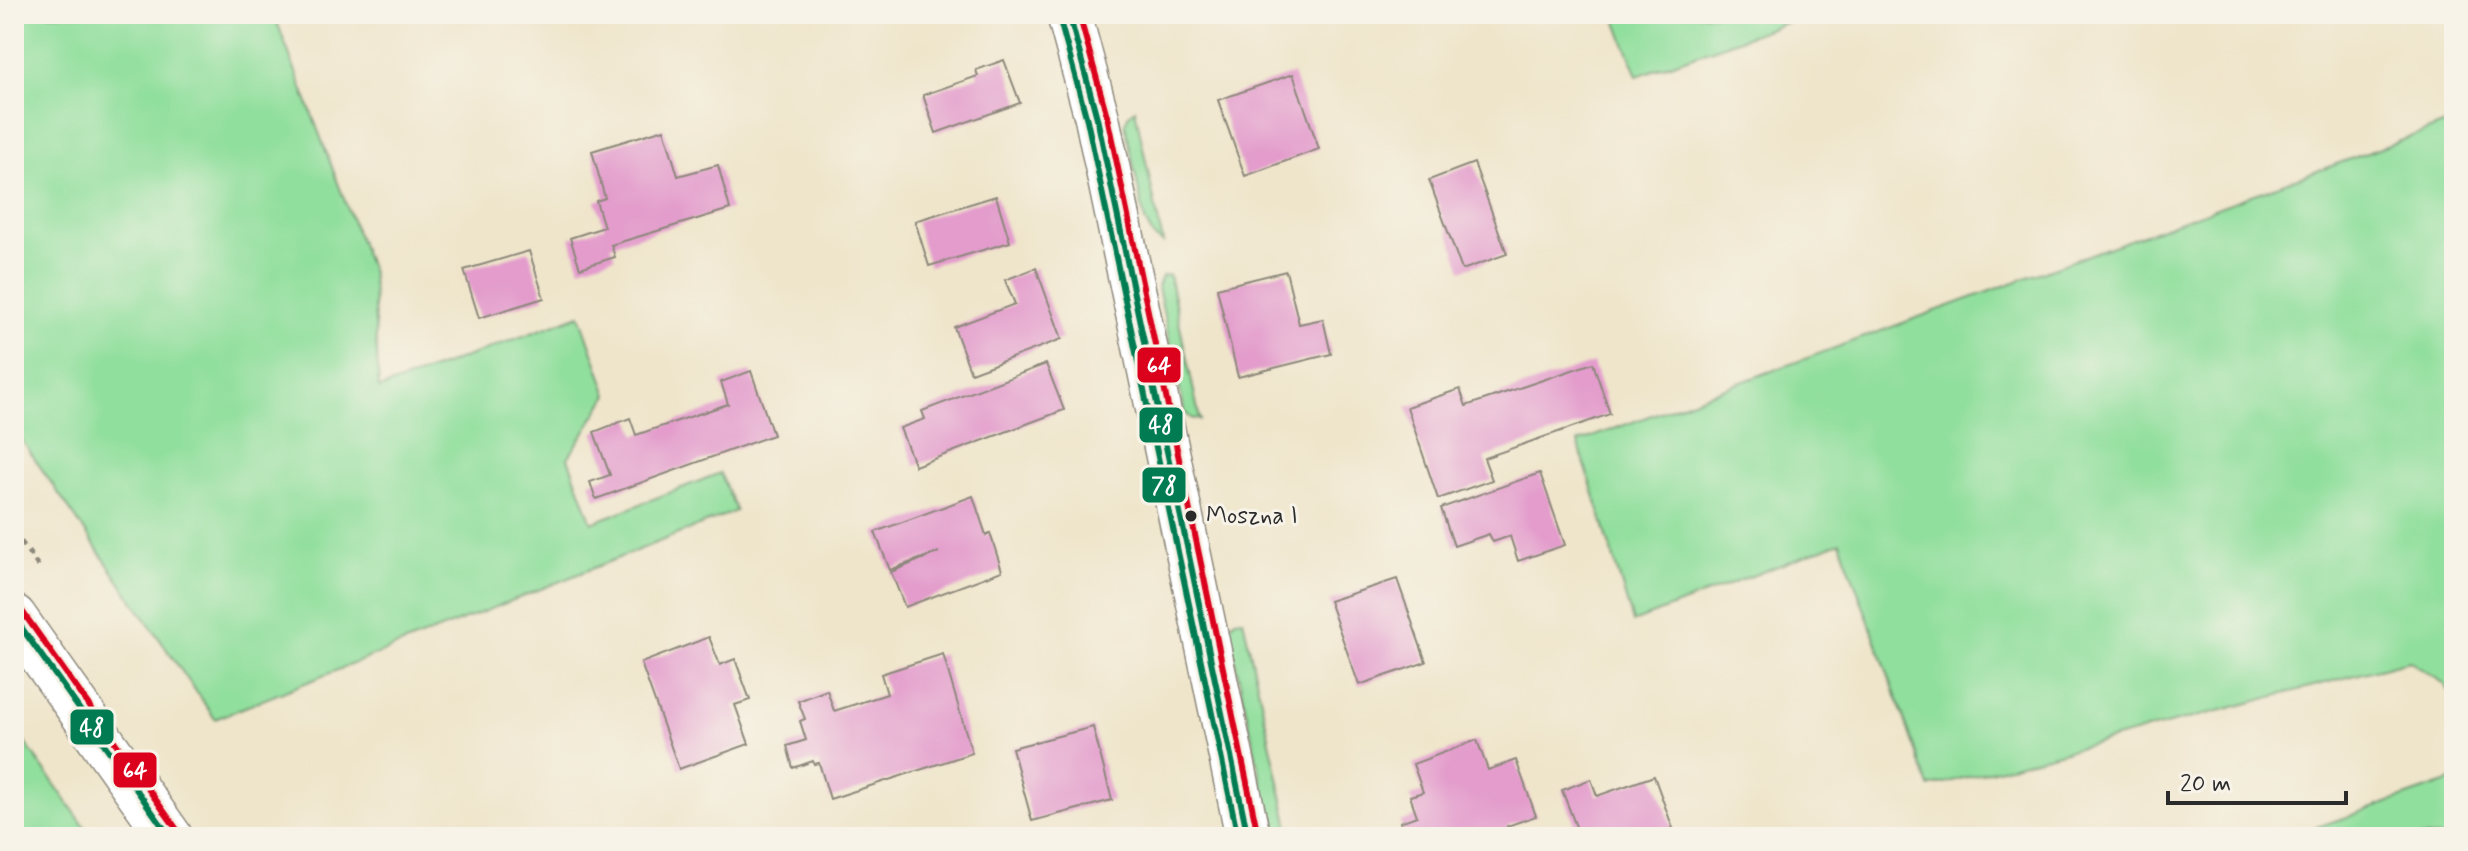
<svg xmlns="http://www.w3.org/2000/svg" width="2468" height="851" font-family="Mynerve,sans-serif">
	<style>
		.green { fill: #91df9d; stroke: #5e8564; stroke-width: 2 }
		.building { fill: #e39ccc }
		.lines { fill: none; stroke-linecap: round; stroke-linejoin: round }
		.minor-casing { stroke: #8d887b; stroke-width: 47 }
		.tertiary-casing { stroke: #8d887b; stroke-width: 47 }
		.path { stroke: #8d887b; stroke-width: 5; stroke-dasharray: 6 6; stroke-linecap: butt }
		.minor { stroke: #fff; stroke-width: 44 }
		.tertiary { stroke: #fff; stroke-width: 44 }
		.bus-1-casing { stroke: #f7f3e8; stroke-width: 12 }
		.bus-2-casing { stroke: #f7f3e8; stroke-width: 12 }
		.bus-3-casing { stroke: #f7f3e8; stroke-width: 12 }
		.bus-1 { stroke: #017b52; stroke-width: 6 }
		.bus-2 { stroke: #017b52; stroke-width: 6 }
		.bus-3 { stroke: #db011c; stroke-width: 6 }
		.bus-dot { fill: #2b2b2b; stroke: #f7f3e8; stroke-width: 3 }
		.labels { text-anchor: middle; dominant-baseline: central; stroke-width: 6; stroke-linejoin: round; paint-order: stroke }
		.bus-label { font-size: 24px; fill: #2b2b2b; stroke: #f7f3e8; text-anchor: start }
		.line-badge { stroke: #f7f3e8; stroke-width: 3 }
		.badge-label { font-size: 22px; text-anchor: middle; font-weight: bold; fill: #fff }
	</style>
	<rect width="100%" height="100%" fill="#f7f3e8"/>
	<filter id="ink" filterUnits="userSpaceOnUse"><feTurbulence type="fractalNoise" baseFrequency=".0125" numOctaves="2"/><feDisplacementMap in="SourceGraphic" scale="16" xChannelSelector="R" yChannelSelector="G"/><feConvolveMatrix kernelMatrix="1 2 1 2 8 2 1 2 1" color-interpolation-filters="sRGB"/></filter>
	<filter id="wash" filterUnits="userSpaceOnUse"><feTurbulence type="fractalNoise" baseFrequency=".006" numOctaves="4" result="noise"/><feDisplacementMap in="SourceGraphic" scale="32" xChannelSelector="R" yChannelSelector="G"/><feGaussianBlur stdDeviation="1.8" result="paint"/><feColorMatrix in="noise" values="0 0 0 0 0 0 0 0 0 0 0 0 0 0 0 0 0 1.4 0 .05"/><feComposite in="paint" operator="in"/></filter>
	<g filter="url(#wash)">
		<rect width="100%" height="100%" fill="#efe5cb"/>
		<!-- green -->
		<path class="green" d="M 14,14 L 274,14 L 372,273 L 379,389 L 580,315 L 608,395 L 568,458 L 592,523 L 720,473 L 736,511 L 215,719 L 14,429 Z
			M 1614,14 L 1810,14 L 1637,76 Z
			M 1135,109 L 1163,243 L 1153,236 L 1145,221 L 1125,123 L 1129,114 Z
			M 2454,121 L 2454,700 L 2445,684 L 2409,661 L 1929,787 L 1840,542 L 1633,622 L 1578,442 Z
			M 1169,275 L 1200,420 L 1191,418 L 1185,413 L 1158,287 L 1162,276 Z
			M 1243,619 L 1291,837 L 1274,837 L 1228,628 L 1235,620 Z
			M 14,727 L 92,837 L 14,837 Z
			M 2454,780 L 2454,837 L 2288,837 Z"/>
		<g id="blocks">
			<!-- building -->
			<path class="building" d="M 1004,60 L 1020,103 L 936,133 L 923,95 L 978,76 L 976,70 Z
				M 1293,74 L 1319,149 L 1245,176 L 1218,100 Z
				M 664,129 L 678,176 L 718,165 L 730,209 L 611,245 L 615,257 L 580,268 L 570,238 L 604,227 L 596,201 L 605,198 L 592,151 Z
				M 1474,163 L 1507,254 L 1462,270 L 1429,180 Z
				M 996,196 L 1010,242 L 929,266 L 915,221 Z
				M 529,251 L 544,298 L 479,318 L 464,270 Z
				M 1036,268 L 1062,339 L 971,373 L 954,327 L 1015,304 L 1005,280 Z
				M 1286,271 L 1299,324 L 1323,319 L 1331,354 L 1238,377 L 1217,288 Z
				M 1593,363 L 1610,414 L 1484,458 L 1492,480 L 1438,499 L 1407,407 L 1460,389 L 1466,406 Z
				M 1046,364 L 1064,410 L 915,466 L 900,428 L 925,419 L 922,411 Z
				M 751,371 L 773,435 L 596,499 L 590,482 L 610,475 L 594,432 L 630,418 L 636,435 L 728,404 L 721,382 Z
				M 1540,473 L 1565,545 L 1518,561 L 1510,536 L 1493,542 L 1489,534 L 1454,546 L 1441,508 Z
				M 973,496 L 986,535 L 990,533 L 1002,571 L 905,607 L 891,572 L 939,552 L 890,570 L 875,532 Z
				M 1397,579 L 1426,662 L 1359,685 L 1329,601 Z
				M 709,637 L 720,665 L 735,659 L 750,700 L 735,705 L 749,744 L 679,769 L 641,663 Z
				M 943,654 L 972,753 L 830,799 L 819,763 L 814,764 L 813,761 L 793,768 L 787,746 L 806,740 L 800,721 L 805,719 L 798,701 L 827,690 L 834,711 L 887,694 L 881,674 Z
				M 1093,727 L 1112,800 L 1032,821 L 1012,748 Z
				M 1477,740 L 1488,770 L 1516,760 L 1536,816 L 1507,826 L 1511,837 L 1406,837 L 1400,822 L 1417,816 L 1410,796 L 1423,792 L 1413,764 Z
				M 1654,776 L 1676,837 L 1580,837 L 1562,790 L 1591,779 L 1597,796 Z"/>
		</g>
	</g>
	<g filter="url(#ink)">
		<use href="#blocks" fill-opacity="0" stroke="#8d887b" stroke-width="2"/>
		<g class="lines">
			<!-- minor casing -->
			<g class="minor-casing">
				<path id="minor" d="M 1069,14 L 1097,118 L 1248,837"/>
			</g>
			<!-- tertiary casing -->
			<g class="tertiary-casing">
				<path id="tertiary" d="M 14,617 L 170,837"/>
			</g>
			<!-- path -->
			<path class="path" d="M 14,532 L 41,570"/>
			<!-- minor -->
			<use href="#minor" class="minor"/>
			<!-- tertiary -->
			<use href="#tertiary" class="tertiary"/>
			<!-- bus-1 casing -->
			<g class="bus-1-casing">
				<path id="bus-1" d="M 1069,14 L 1097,118 L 1248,837
					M 14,617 L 170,837"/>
			</g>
			<!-- bus-2 casing -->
			<g class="bus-2-casing">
				<path id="bus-2" d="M 1059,17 L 1087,120 L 1238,837"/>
			</g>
			<!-- bus-3 casing -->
			<g class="bus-3-casing">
				<path id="bus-3" d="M 1079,14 L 1107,116 L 1258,835
					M 22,611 L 178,831"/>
			</g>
			<!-- bus-1 -->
			<use href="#bus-1" class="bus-1"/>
			<!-- bus-2 -->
			<use href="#bus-2" class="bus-2"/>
			<!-- bus-3 -->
			<use href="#bus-3" class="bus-3"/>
		</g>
	</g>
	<!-- markers -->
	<circle class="bus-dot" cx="1191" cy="516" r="7"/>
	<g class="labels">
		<!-- bus labels -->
		<g class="bus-label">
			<text x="1206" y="516">Moszna I</text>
		</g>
	</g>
	<g class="line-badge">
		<rect x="1136" y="346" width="46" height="38" rx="8" fill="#db011c"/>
		<rect x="1138" y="406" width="46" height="38" rx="8" fill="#017b52"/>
		<rect x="1141" y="466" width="46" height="38" rx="8" fill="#017b52"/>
		<rect x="69" y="708" width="46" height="38" rx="8" fill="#017b52"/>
		<rect x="112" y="751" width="46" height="38" rx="8" fill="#db011c"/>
	</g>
	<g class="badge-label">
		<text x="1159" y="373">64</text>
		<text x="1161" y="432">48</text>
		<text x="1164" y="493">78</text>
		<text x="92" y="735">48</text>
		<text x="135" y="778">64</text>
	</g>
	<!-- margin -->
	<rect width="2468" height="851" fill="none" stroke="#f7f3e8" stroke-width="48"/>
	<!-- scale -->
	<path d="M2168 791v12h178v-12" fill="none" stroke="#2b2b2b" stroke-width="4"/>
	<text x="2180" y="791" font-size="24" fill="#2b2b2b" stroke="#f7f3e8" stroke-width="6" paint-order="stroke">20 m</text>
</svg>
